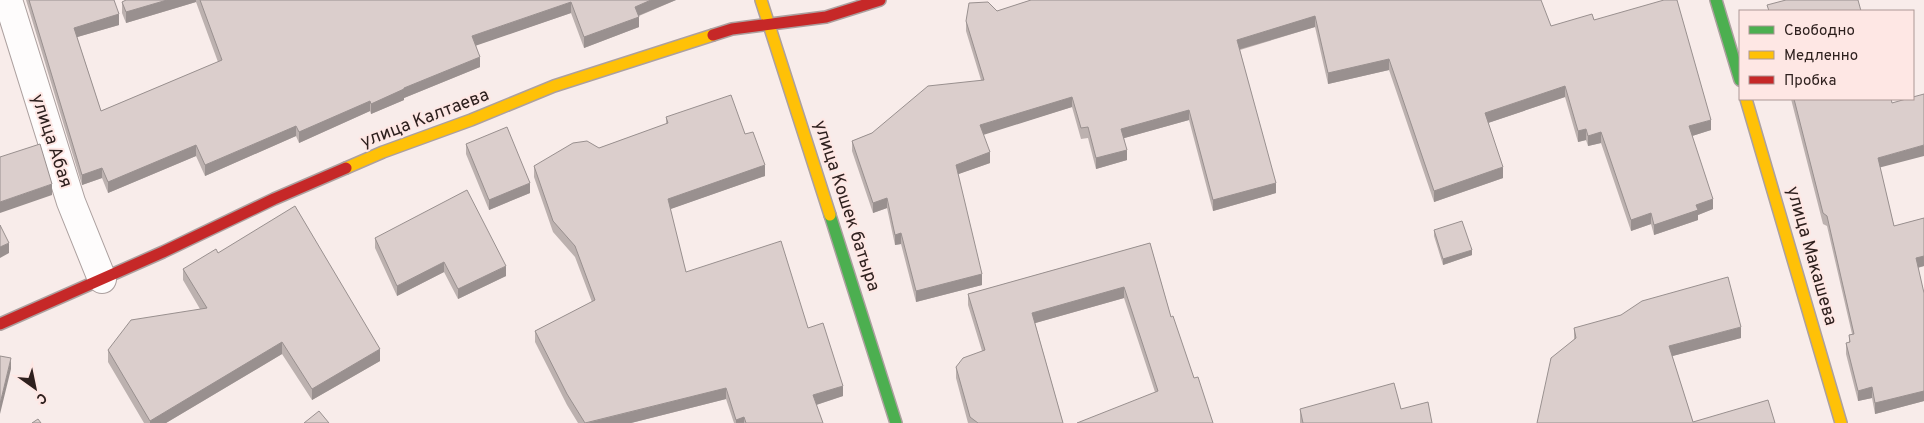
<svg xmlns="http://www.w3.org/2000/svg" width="1924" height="423" font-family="Overpass,sans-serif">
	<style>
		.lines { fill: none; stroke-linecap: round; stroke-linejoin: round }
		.street-casing { stroke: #aca09f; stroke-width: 30 }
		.fast-casing { stroke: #aca09f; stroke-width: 14 }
		.slow-casing { stroke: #aca09f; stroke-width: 14 }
		.jam-casing { stroke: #aca09f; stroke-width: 14 }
		.street { stroke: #fefcfc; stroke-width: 28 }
		.fast { stroke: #4caf50; stroke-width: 11 }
		.slow { stroke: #ffc107; stroke-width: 11 }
		.jam { stroke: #c62828; stroke-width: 11 }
		.wall { fill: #bcb1af }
		.shaded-wall { fill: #99908f }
		.building { fill: #dbcecc; stroke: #99908f }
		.labels { text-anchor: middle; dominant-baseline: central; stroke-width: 4; stroke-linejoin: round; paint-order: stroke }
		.street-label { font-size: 18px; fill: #2e201e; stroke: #fee7e4 }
	</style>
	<rect width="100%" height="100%" fill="#f8ecea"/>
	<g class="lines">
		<!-- street casing -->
		<g class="street-casing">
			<path id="street" d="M 8,0 L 71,202 L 102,279"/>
		</g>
		<!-- fast casing -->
		<g class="fast-casing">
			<path id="fast" d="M 1716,0 L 1740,80
				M 830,215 L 896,423"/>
		</g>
		<!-- slow casing -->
		<g class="slow-casing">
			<path id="slow" d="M 761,0 L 830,215
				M 1746,99 L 1841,423
				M 346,168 L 383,152 L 471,120 L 554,86 L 713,35"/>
		</g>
		<!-- jam casing -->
		<g class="jam-casing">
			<path id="jam" d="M 713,35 L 732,29 L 826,17 L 880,0
				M 0,324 L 163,252 L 274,199 L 346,168"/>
		</g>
		<!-- street -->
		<use href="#street" class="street"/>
		<!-- fast -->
		<use href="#fast" class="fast"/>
		<!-- slow -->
		<use href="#slow" class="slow"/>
		<!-- jam -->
		<use href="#jam" class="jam"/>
	</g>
	<!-- wall -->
	<path class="wall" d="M 26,0 L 114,0 L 119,25 L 77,37 L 101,111 L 218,62 L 196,2 L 126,23 L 122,13 L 122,2 L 126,0 L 676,0 L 639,16 L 639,27 L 584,48 L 571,13 L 476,45 L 480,67 L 404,98 L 404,100 L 371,114 L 370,111 L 299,143 L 296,136 L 205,176 L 196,156 L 108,193 L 102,178 L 82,185 Z
		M 1031,0 L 1551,26 L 1594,20 L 1711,130 L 1692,136 L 1713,209 L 1698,215 L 1698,220 L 1654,235 L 1651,224 L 1631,231 L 1601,143 L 1588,146 L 1586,140 L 1578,142 L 1565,97 L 1488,123 L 1503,178 L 1434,202 L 1389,70 L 1328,84 L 1315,27 L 1240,50 L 1276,193 L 1213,211 L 1189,120 L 1124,138 L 1127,160 L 1096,169 L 1088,138 L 1081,139 L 1072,107 L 983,134 L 990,163 L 958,174 L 982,285 L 916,302 L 901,244 L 895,245 L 887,208 L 873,213 L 852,151 L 852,141 L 872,133 L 981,80 L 966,31 L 966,21 Z
		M 1791,99 L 1891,99 L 1880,168 L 1894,226 L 1924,218 L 1924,266 L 1918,268 L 1924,293 L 1924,401 L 1875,414 L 1872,398 L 1858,401 L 1846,354 L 1846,343 L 1849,343 L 1849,335 L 1852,334 L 1827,226 L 1823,224 Z
		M 666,117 L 745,134 L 765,176 L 670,209 L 686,272 L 808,328 L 843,396 L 816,405 L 823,423 L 734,423 L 726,399 L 631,423 L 578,423 L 567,405 L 535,342 L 535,331 L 592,302 L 575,257 L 553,232 L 534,177 L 534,166 L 599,148 L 666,124 Z
		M 466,144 L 530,193 L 489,210 L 466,154 Z
		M 1434,230 L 1472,255 L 1443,265 L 1434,236 Z
		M 375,238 L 506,276 L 458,299 L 444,272 L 397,296 L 375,248 Z
		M 1150,243 L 1171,317 L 1194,378 L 1155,392 L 1124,298 L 1035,323 L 1063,423 L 968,423 L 956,378 L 956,367 L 982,351 L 968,305 L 968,294 Z
		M 218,253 L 380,361 L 312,400 L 282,354 L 166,423 L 144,423 L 108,362 L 108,350 L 200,309 L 183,280 L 183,269 Z
		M 1574,328 L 1741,338 L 1672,356 L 1693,422 L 1775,423 L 1537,423 L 1574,339 Z
		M 1300,409 L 1401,409 L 1432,423 L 1300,423 Z"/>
	<!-- shaded-wall -->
	<path class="shaded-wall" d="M 167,0 L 196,0 L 196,2 L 126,23 L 126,12 Z
		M 651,0 L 676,0 L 635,17 L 635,7 Z
		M 571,2 L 571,13 L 472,47 L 472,36 Z
		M 119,14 L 119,25 L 74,38 L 74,28 Z
		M 1315,16 L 1315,27 L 1237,50 L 1237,40 Z
		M 639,17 L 639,27 L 584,48 L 584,37 Z
		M 480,57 L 480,67 L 404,98 L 404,100 L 371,114 L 371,104 L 404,88 Z
		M 1389,59 L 1389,70 L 1328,84 L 1328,73 Z
		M 1565,86 L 1565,97 L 1485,124 L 1485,113 Z
		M 1072,97 L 1072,107 L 980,136 L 980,125 Z
		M 370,101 L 370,111 L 299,143 L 299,132 Z
		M 1189,110 L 1189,120 L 1121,139 L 1121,129 Z
		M 1711,120 L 1711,130 L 1689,137 L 1689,126 Z
		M 296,126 L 296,136 L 205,176 L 205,165 Z
		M 1586,129 L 1586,140 L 1578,142 L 1578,131 Z
		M 1601,132 L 1601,143 L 1588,146 L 1588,136 Z
		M 196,145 L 196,156 L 108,193 L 108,182 Z
		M 1924,145 L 1924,156 L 1878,168 L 1878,158 Z
		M 1127,150 L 1127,160 L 1096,169 L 1096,158 Z
		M 990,152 L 990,163 L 956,175 L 956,165 Z
		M 765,165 L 765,176 L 668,210 L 668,199 Z
		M 1503,167 L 1503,178 L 1434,202 L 1434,191 Z
		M 102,168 L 102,178 L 82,185 L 82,175 Z
		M 530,183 L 530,193 L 489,210 L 489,200 Z
		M 1276,183 L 1276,193 L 1213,211 L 1213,200 Z
		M 52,184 L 52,195 L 0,213 L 0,202 Z
		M 887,198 L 887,208 L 873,213 L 873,203 Z
		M 1713,199 L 1713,209 L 1698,215 L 1698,220 L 1654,235 L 1654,225 L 1696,205 Z
		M 1651,213 L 1651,224 L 1631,231 L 1631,220 Z
		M 901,233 L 901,244 L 895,245 L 895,235 Z
		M 9,243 L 9,253 L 0,258 L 0,247 Z
		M 1472,250 L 1472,255 L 1443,265 L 1443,259 Z
		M 1924,256 L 1924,266 L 1916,268 L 1916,258 Z
		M 444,262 L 444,272 L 397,296 L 397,286 Z
		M 506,266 L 506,276 L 458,299 L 458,289 Z
		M 982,274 L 982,285 L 916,302 L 916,291 Z
		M 1124,287 L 1124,298 L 1032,324 L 1032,313 Z
		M 1741,327 L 1741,338 L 1669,357 L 1669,346 Z
		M 282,342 L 282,354 L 166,423 L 150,423 L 150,421 Z
		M 380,349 L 380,361 L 312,400 L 312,389 Z
		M 11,358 L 11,369 L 0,414 L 0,404 Z
		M 843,386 L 843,396 L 813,406 L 813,395 Z
		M 1872,387 L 1872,398 L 1858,401 L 1858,391 Z
		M 726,388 L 726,399 L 631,423 L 587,423 Z
		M 1924,391 L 1924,401 L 1875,414 L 1875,403 Z
		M 744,417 L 744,423 L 736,423 L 736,420 Z"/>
	<!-- building -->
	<path class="building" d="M 29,0 L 114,0 L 119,14 L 74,28 L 101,111 L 222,60 L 200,0 L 651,0 L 635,7 L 639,17 L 584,37 L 571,2 L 472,36 L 480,57 L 404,88 L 404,89 L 371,104 L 370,101 L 299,132 L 296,126 L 205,165 L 196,145 L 108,182 L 102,168 L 82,175 Z
		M 126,0 L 167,0 L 126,12 L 122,2 Z
		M 1031,0 L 1541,0 L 1551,26 L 1592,14 L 1594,20 L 1664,0 L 1677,0 L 1711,120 L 1689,126 L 1713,199 L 1696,205 L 1698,210 L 1654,225 L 1651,213 L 1631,220 L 1601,132 L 1588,136 L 1586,129 L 1578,131 L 1565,86 L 1485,113 L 1503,167 L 1434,191 L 1389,59 L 1328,73 L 1315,16 L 1237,40 L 1276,183 L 1213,200 L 1189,110 L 1121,129 L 1127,150 L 1096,158 L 1088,127 L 1081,128 L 1072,97 L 980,125 L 990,152 L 956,165 L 982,274 L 916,291 L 901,233 L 895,235 L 887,198 L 873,203 L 852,141 L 872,133 L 928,86 L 984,80 L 966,21 L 969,3 L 988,2 L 997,11 Z
		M 1786,0 L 1858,0 L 1861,11 L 1769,11 L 1767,5 Z
		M 1924,94 L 1924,145 L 1878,158 L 1894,226 L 1924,218 L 1924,256 L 1916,258 L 1924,293 L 1924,391 L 1875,403 L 1872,387 L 1858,391 L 1846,343 L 1850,342 L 1849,335 L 1854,334 L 1827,216 L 1823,213 L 1794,99 L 1891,99 L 1892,103 L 1906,99 L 1913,99 L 1913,97 Z
		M 731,95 L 745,134 L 753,132 L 765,165 L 668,199 L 686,272 L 781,241 L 808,328 L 823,323 L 843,386 L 813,395 L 823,423 L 746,423 L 744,417 L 736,420 L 726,388 L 585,423 L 567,394 L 535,331 L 595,300 L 575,246 L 553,221 L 534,166 L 573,143 L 587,141 L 599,148 L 668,123 L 666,117 Z
		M 507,127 L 530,183 L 489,200 L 466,144 Z
		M 40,144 L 52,184 L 0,202 L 0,157 Z
		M 467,190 L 506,266 L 458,289 L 444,262 L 397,286 L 375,238 Z
		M 295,206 L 380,349 L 312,389 L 282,342 L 150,421 L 108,350 L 131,320 L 207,308 L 183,269 L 216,249 L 218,253 Z
		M 1462,221 L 1472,250 L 1443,259 L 1434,230 Z
		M 0,225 L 9,243 L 0,247 Z
		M 1150,243 L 1171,317 L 1173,316 L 1194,378 L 1198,377 L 1213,423 L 1077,423 L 1158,391 L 1124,287 L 1032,313 L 1063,423 L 978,423 L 970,417 L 956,367 L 963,358 L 985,350 L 968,294 Z
		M 1728,277 L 1741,327 L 1669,346 L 1693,422 L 1768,400 L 1775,423 L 1537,423 L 1551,358 L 1576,338 L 1574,328 L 1621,315 L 1642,301 Z
		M 0,356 L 11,358 L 0,404 Z
		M 1394,383 L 1401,409 L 1428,402 L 1432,423 L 1303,423 L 1300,409 Z
		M 319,411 L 329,423 L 304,423 Z
		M 38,419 L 41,423 L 32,423 Z"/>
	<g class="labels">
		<!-- street labels -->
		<g class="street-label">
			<text transform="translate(425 119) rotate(-21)">улица Калтаева</text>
			<text transform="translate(51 141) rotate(72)">улица Абая</text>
			<text transform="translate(846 206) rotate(72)">улица Кошек батыра</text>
			<text transform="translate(1811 256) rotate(74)">улица Макашева</text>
		</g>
	</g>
	<!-- legend -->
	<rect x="1739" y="10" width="175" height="90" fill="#fee7e4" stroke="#ab9795"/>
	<rect x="1749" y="26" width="25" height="8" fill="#4caf50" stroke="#ab9795"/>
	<text x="1784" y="35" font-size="15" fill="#2e201e">Свободно</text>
	<rect x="1749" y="51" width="25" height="8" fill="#ffc107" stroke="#ab9795"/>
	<text x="1784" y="60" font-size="15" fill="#2e201e">Медленно</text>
	<rect x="1749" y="76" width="25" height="8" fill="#c62828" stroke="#ab9795"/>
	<text x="1784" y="85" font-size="15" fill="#2e201e">Пробка</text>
	<!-- north arrow -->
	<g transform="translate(35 388) rotate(147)" stroke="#fee7e4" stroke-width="4" paint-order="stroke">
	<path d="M0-4L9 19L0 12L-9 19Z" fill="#2e201e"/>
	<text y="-8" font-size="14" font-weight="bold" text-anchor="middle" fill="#2e201e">С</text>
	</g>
</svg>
